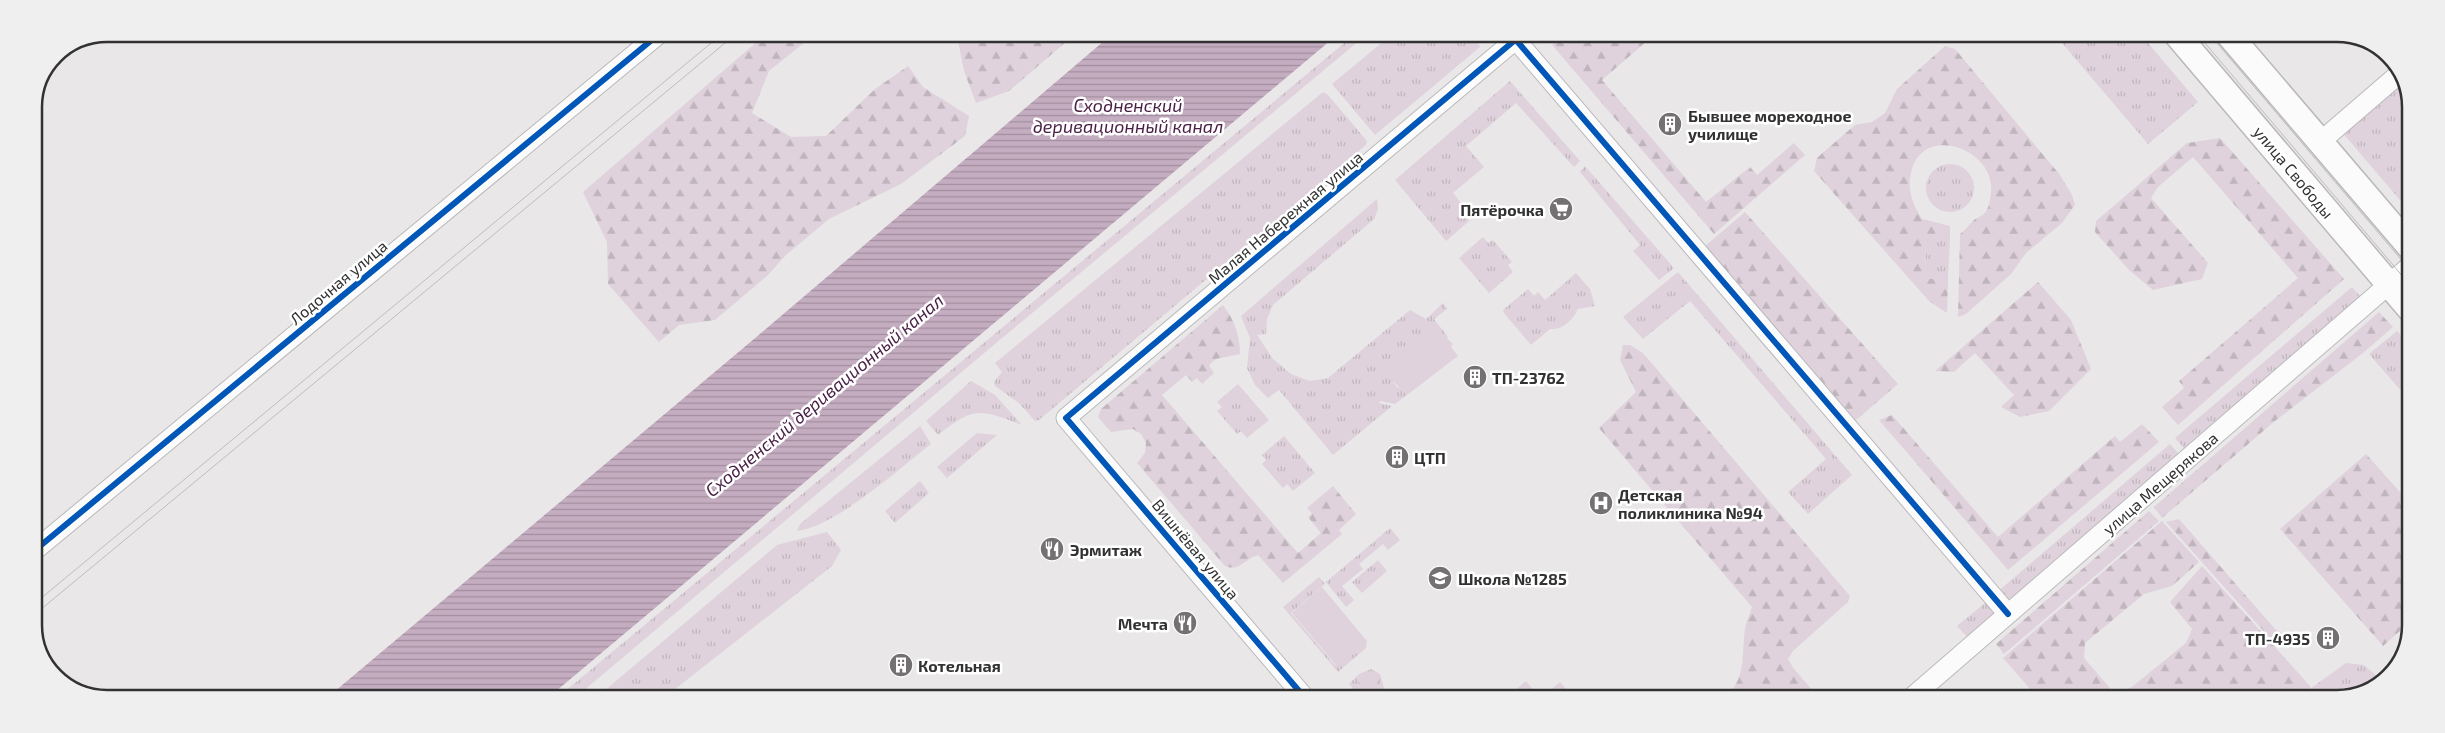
<svg xmlns="http://www.w3.org/2000/svg" width="2445" height="733" font-family="'Exo 2',sans-serif">
	<style>
		.grass { fill: url(#grass-tufts) }
		.forest { fill: url(#forest-firs) }
		.pitch { fill: #dfd2dc }
		.water { fill: url(#water-rules) }
		.lines { fill: none; stroke-linecap: round; stroke-linejoin: round }
		.minor-casing { stroke: #bab9ba; stroke-width: 21 }
		.major-casing { stroke: #bab9ba; stroke-width: 28 }
		.minor { stroke: #fcfbfc; stroke-width: 19 }
		.major { stroke: #fcfbfc; stroke-width: 25 }
		.tram { stroke: #bebdbe; stroke-width: 1 }
		.cycleway-casing { stroke: #fff; stroke-width: 9 }
		.cycleway { stroke: #0057b8; stroke-width: 6 }
		.labels { text-anchor: middle; dominant-baseline: central; stroke-width: 5; stroke-linejoin: round; paint-order: stroke }
		.poi-label { font-size: 16px; font-weight: bold; fill: #333233; stroke: #fff; text-anchor: start }
		.street-label { font-size: 16px; fill: #333233; stroke: #fff }
		.water-label { font-size: 18px; font-style: italic; fill: #491e44; stroke: #fff }
		.rim { fill: none; stroke: #333233; stroke-width: 2.5 }
	</style>
	<defs>
		<pattern id="grass-tufts" width="24" height="20" patternUnits="userSpaceOnUse" patternTransform="scale(1.25)"><rect width="24" height="20" fill="#dfd2dc"/><path d="M3 7l-1-3M5 7V3M7 7l1-3M15 17l-1-3M17 17v-4M19 17l1-3" fill="none" stroke="#c0b5bd"/></pattern>
		<pattern id="forest-firs" width="22" height="20" patternUnits="userSpaceOnUse" patternTransform="scale(1.25)"><rect width="22" height="20" fill="#dfd2dc"/><path d="M5 1l3.5 6h-7zM16 11l3.5 6h-7z" fill="#c0b5bd"/></pattern>
		<pattern id="water-rules" width="6" height="5" patternUnits="userSpaceOnUse" patternTransform="scale(1.25)"><rect width="6" height="5" fill="#c5adc1"/><path d="M0 2.5h6" fill="none" stroke="#a18d9d"/></pattern>
	</defs>
	<rect width="100%" height="100%" fill="#e9e7e8"/>
	<!-- grass -->
	<path class="grass" d="M 1354,35 L 1366,35 L 983,354 L 576,697 L 558,697 Z
		M 1391,35 L 1475,35 L 1480,47 L 1375,135 L 1332,84 Z
		M 2056,36 L 2142,36 L 2198,102 L 2148,144 Z
		M 1510,81 L 1580,161 L 1574,167 L 1516,103 L 1466,146 L 1484,167 L 1453,193 L 1466,209 L 1462,212 L 1469,221 L 1446,241 L 1395,180 Z
		M 2395,84 L 2411,103 L 2411,213 L 2341,131 Z
		M 1323,92 L 1328,95 L 1367,141 L 1366,145 L 1039,420 L 1035,421 L 1020,404 L 995,386 L 994,382 L 1002,372 L 995,363 Z
		M1926 188a24 24 0 1 1 48 0a24 24 0 1 1-48 0Z
		M 1585,166 L 1674,268 L 1659,280 L 1633,251 L 1640,245 L 1580,172 Z
		M 1377,199 L 1378,209 L 1374,219 L 1273,305 L 1267,319 L 1266,334 L 1257,335 L 1273,359 L 1291,374 L 1310,381 L 1328,378 L 1410,310 L 1426,319 L 1443,303 L 1447,309 L 1434,319 L 1448,337 L 1445,339 L 1438,331 L 1389,370 L 1396,380 L 1393,382 L 1398,388 L 1401,386 L 1407,395 L 1395,404 L 1380,401 L 1379,403 L 1392,406 L 1333,455 L 1279,390 L 1268,398 L 1255,385 L 1247,368 L 1250,338 L 1241,316 Z
		M 1926,236 L 1950,238 L 1948,281 L 1925,278 Z
		M 1483,237 L 1488,243 L 1493,240 L 1512,262 L 1508,265 L 1513,272 L 1489,293 L 1459,258 Z
		M 1678,272 L 1852,475 L 1808,514 L 1788,492 L 1826,459 L 1690,301 L 1643,339 L 1623,317 Z
		M 1576,273 L 1590,289 L 1595,306 L 1578,309 C 1572,321 1563,330 1550,329 L 1531,345 L 1503,312 L 1504,309 L 1528,289 L 1534,296 L 1538,292 L 1545,300 Z
		M 2352,287 L 2365,302 L 2189,454 L 2175,438 Z
		M 2397,331 L 2410,346 L 2410,401 L 2369,354 Z
		M 971,381 L 995,395 L 1022,425 C 980,409 974,406 938,435 L 926,421 Z
		M 1238,384 L 1269,420 L 1247,438 L 1241,431 L 1237,434 L 1217,411 L 1222,407 L 1217,402 Z
		M 920,426 L 931,444 C 900,468 835,527 797,531 L 800,524 Z
		M 977,433 L 997,435 L 947,478 L 937,467 Z
		M 1284,436 L 1315,473 L 1293,491 L 1287,484 L 1283,488 L 1262,464 L 1266,460 L 1262,455 Z
		M 2170,444 L 2183,459 L 2009,610 L 1995,594 Z
		M 920,481 L 929,493 L 895,523 L 885,511 Z
		M 1390,528 L 1400,540 L 1388,550 L 1383,544 L 1359,564 L 1363,569 L 1342,586 L 1354,600 L 1346,607 L 1326,582 Z
		M 827,532 L 841,550 L 832,566 L 665,697 L 655,694 L 658,697 L 597,697 L 777,545 Z
		M 1378,560 L 1387,571 L 1362,593 L 1352,582 Z
		M 1319,577 L 1325,584 L 1291,613 L 1335,665 L 1367,639 L 1366,648 L 1338,672 L 1283,607 Z
		M 1991,598 L 2004,614 L 1971,641 L 1957,626 Z
		M 2346,663 L 2364,665 L 2384,682 L 2341,698 L 2334,691 L 2324,699 L 2296,699 Z
		M 1371,669 L 1380,674 L 1387,698 L 1361,698 L 1349,684 L 1359,674 Z"/>
	<!-- forest -->
	<path class="forest" d="M 766,34 L 814,35 L 769,71 L 752,113 L 791,137 L 826,136 L 875,89 L 908,66 L 923,87 L 969,116 L 965,136 L 901,184 L 829,219 L 786,255 L 767,276 L 715,320 L 679,325 L 659,342 L 608,284 L 607,242 L 583,192 Z
		M 957,35 L 1074,35 L 1009,91 L 976,103 L 964,71 Z
		M 1563,35 L 1654,35 L 1602,80 L 1706,202 L 1750,167 L 1757,175 L 1794,143 L 1805,155 L 1714,234 L 1552,45 Z
		M 1945,46 L 1955,49 L 2060,175 L 2072,195 L 2075,205 L 2062,223 L 2026,253 L 2011,274 L 1966,314 L 1958,317 L 1960,234 C 1966,229 1969,225 1974,220 C 1977,217 1981,217 1984,214 C 1989,209 1990,200 1991,193 C 1996,149 1925,124 1912,169 C 1906,188 1912,203 1922,219 L 1950,226 L 1950,238 L 1926,237 L 1925,278 L 1948,281 L 1947,313 L 1929,301 L 1814,171 L 1817,158 L 1826,150 L 1855,125 L 1872,122 L 1885,113 L 1897,89 Z
		M 2220,138 L 2344,279 L 2178,425 L 2162,407 L 2184,388 L 2179,381 L 2298,278 L 2193,157 L 2158,187 L 2151,198 L 2208,263 L 2202,279 L 2153,290 L 2129,270 L 2095,232 L 2096,221 L 2187,143 Z
		M 1745,212 L 1898,384 L 1848,427 L 1698,252 Z
		M 2038,282 L 2071,320 L 2091,369 L 2049,411 L 2020,417 L 2001,407 L 2014,395 L 1975,353 L 1954,372 L 1935,371 Z
		M 1223,305 C 1234,319 1240,336 1240,354 L 1216,359 L 1209,365 L 1214,373 L 1202,384 L 1197,378 L 1192,382 L 1186,375 L 1162,395 L 1298,553 L 1321,533 L 1308,517 L 1312,514 L 1307,508 L 1333,486 L 1356,514 L 1339,530 L 1342,534 L 1283,583 L 1258,555 C 1244,559 1240,572 1225,566 L 1137,463 L 1145,453 L 1146,443 L 1141,434 L 1133,429 L 1111,432 L 1098,417 L 1101,409 Z
		M 2379,312 L 2393,327 L 2363,353 L 2275,421 L 2162,518 L 2154,507 Z
		M 1623,345 L 1630,345 L 1643,353 L 1850,596 L 1848,602 L 1793,651 L 1788,659 L 1794,669 L 1820,699 L 1719,699 C 1748,686 1741,654 1745,629 C 1746,622 1750,614 1752,607 L 1599,428 L 1636,392 L 1620,360 Z
		M 1892,415 L 1998,537 L 2115,436 L 2120,442 L 2142,424 L 2159,442 L 2008,570 L 1879,420 Z
		M 2366,454 L 2409,502 L 2409,623 L 2383,646 L 2280,529 Z
		M 2149,511 L 2159,521 L 2004,654 L 1996,644 Z
		M 2179,519 L 2275,629 L 2284,634 L 2284,647 L 2277,646 L 2166,522 Z
		M 2162,521 L 2199,562 L 2172,586 L 2144,594 L 2085,643 L 2084,658 L 2116,695 L 2133,686 L 2186,643 L 2192,629 L 2170,602 L 2202,566 L 2311,687 L 2296,699 L 2039,699 L 2003,658 Z
		M 1371,671 L 1380,678 L 1379,688 L 1367,694 L 1359,682 L 1359,675 Z
		M 1526,681 L 1540,698 L 1506,698 Z
		M 1560,682 L 1574,698 L 1541,698 Z"/>
	<!-- pitch -->
	<path class="pitch" d="M 1438,330 L 1453,344 L 1451,347 L 1458,356 L 1407,395 L 1393,381 L 1395,379 L 1388,370 Z
		M 1322,587 L 1366,640 L 1336,665 L 1292,613 Z"/>
	<!-- water -->
	<path class="water" d="M 1111,35 L 1337,35 L 549,697 L 328,697 L 754,339 Z"/>
	<g class="lines">
		<!-- minor casing -->
		<g class="minor-casing">
			<path id="minor" d="M 1516,40 L 2008,614
				M 2320,142 L 2399,74
				M 34,551 L 659,34
				M 1305,698 L 1066,418 L 1521,35
				M 1910,699 L 2410,266"/>
		</g>
		<!-- major casing -->
		<g class="major-casing">
			<path id="major" d="M 2178,36 L 2410,309
				M 2230,36 L 2410,247"/>
		</g>
		<!-- minor -->
		<use href="#minor" class="minor"/>
		<!-- major -->
		<use href="#major" class="major"/>
		<!-- tram -->
		<path class="tram" d="M 2199,36 L 2410,285
			M 2211,36 L 2410,270
			M 34,604 L 722,34
			M 34,615 L 736,34"/>
		<!-- cycleway casing -->
		<g class="cycleway-casing">
			<path id="cycleway" d="M 1516,40 L 2008,614
				M 34,551 L 659,34
				M 1305,698 L 1066,418 L 1521,35"/>
		</g>
		<!-- cycleway -->
		<use href="#cycleway" class="cycleway"/>
	</g>
	<!-- icons -->
	<defs>
		<g id="building-disc" transform="scale(1.25)"><circle r="9.5" fill="#737172" stroke="#fff"/><path d="M-4-6H4V6H1V3H-1V6H-4ZM-2.5-4.3h1.7v1.8h-1.7ZM.8-4.3h1.7v1.8H.8ZM-2.5-1h1.7V.8h-1.7ZM.8-1h1.7V.8H.8Z" fill="#fff"/></g>
		<g id="supermarket-disc" transform="scale(1.25)"><circle r="9.5" fill="#737172" stroke="#fff"/><path d="M-6-5.5h2.5l.6 2H6L4.5 2H-2.5L-4.4-4H-6ZM-1.5 3.2a1.3 1.3 0 1 0 .1 0ZM3 3.2a1.3 1.3 0 1 0 .1 0Z" fill="#fff"/></g>
		<g id="hospital-disc" transform="scale(1.25)"><circle r="9.5" fill="#737172" stroke="#fff"/><path d="M-5-5h3v3.5h4V-5h3V5h-3V1.5h-4V5h-3Z" fill="#fff"/></g>
		<g id="restaurant-disc" transform="scale(1.25)"><circle r="9.5" fill="#737172" stroke="#fff"/><path d="M-5-6h1v4h1v-4h1v4h1v-4h1v5L-1.5 .5V6h-2V.5L-5-1ZM5-6V6H3V1.5H1.5Q1.5-4 5-6Z" fill="#fff"/></g>
		<g id="school-disc" transform="scale(1.25)"><circle r="9.5" fill="#737172" stroke="#fff"/><path d="M0-5L7-2L0 1L-7-2ZM-4 1L0 2.5L4 1V4Q0 6-4 4Z" fill="#fff"/></g>
	</defs>
	<g fill-rule="evenodd">
		<use href="#building-disc" x="1670" y="124"/>
		<use href="#supermarket-disc" x="1561" y="209"/>
		<use href="#building-disc" x="1475" y="377"/>
		<use href="#building-disc" x="1397" y="457"/>
		<use href="#hospital-disc" x="1601" y="503"/>
		<use href="#restaurant-disc" x="1052" y="549"/>
		<use href="#school-disc" x="1440" y="578"/>
		<use href="#restaurant-disc" x="1185" y="623"/>
		<use href="#building-disc" x="2328" y="638"/>
		<use href="#building-disc" x="901" y="665"/>
	</g>
	<g class="labels">
		<!-- poi labels -->
		<g class="poi-label">
			<text x="1688" y="115">Бывшее мореходное<tspan x="1688" dy="18">училище</tspan></text>
			<text x="1544" y="209" text-anchor="end">Пятёрочка</text>
			<text x="1492" y="377">ТП-23762</text>
			<text x="1414" y="457">ЦТП</text>
			<text x="1618" y="494">Детская<tspan x="1618" dy="18">поликлиника №94</tspan></text>
			<text x="1070" y="549">Эрмитаж</text>
			<text x="1458" y="578">Школа №1285</text>
			<text x="1168" y="623" text-anchor="end">Мечта</text>
			<text x="2310" y="638" text-anchor="end">ТП-4935</text>
			<text x="918" y="665">Котельная</text>
		</g>
		<!-- street labels -->
		<g class="street-label">
			<text transform="translate(2294 172) rotate(50)">улица Свободы</text>
			<text transform="translate(1285 217) rotate(-40)">Малая Набережная улица</text>
			<text transform="translate(338 282) rotate(-40)">Лодочная улица</text>
			<text transform="translate(2160 483) rotate(-41)">улица Мещерякова</text>
			<text transform="translate(1196 549) rotate(50)">Вишнёвая улица</text>
		</g>
		<!-- water labels -->
		<g class="water-label">
			<text x="1128" y="105">Сходненский<tspan x="1128" dy="21">деривационный канал</tspan></text>
			<text transform="translate(824 395) rotate(-40)">Сходненский деривационный канал</text>
		</g>
	</g>
	<!-- crop -->
	<path d="M0 0H2445V733H0ZM107 42H2337A65 65 0 0 1 2402 107V625A65 65 0 0 1 2337 690H107A65 65 0 0 1 42 625V107A65 65 0 0 1 107 42Z" fill="#efefef" fill-rule="evenodd"/>
	<path class="rim" d="M107 42H2337A65 65 0 0 1 2402 107V625A65 65 0 0 1 2337 690H107A65 65 0 0 1 42 625V107A65 65 0 0 1 107 42Z"/>
</svg>
